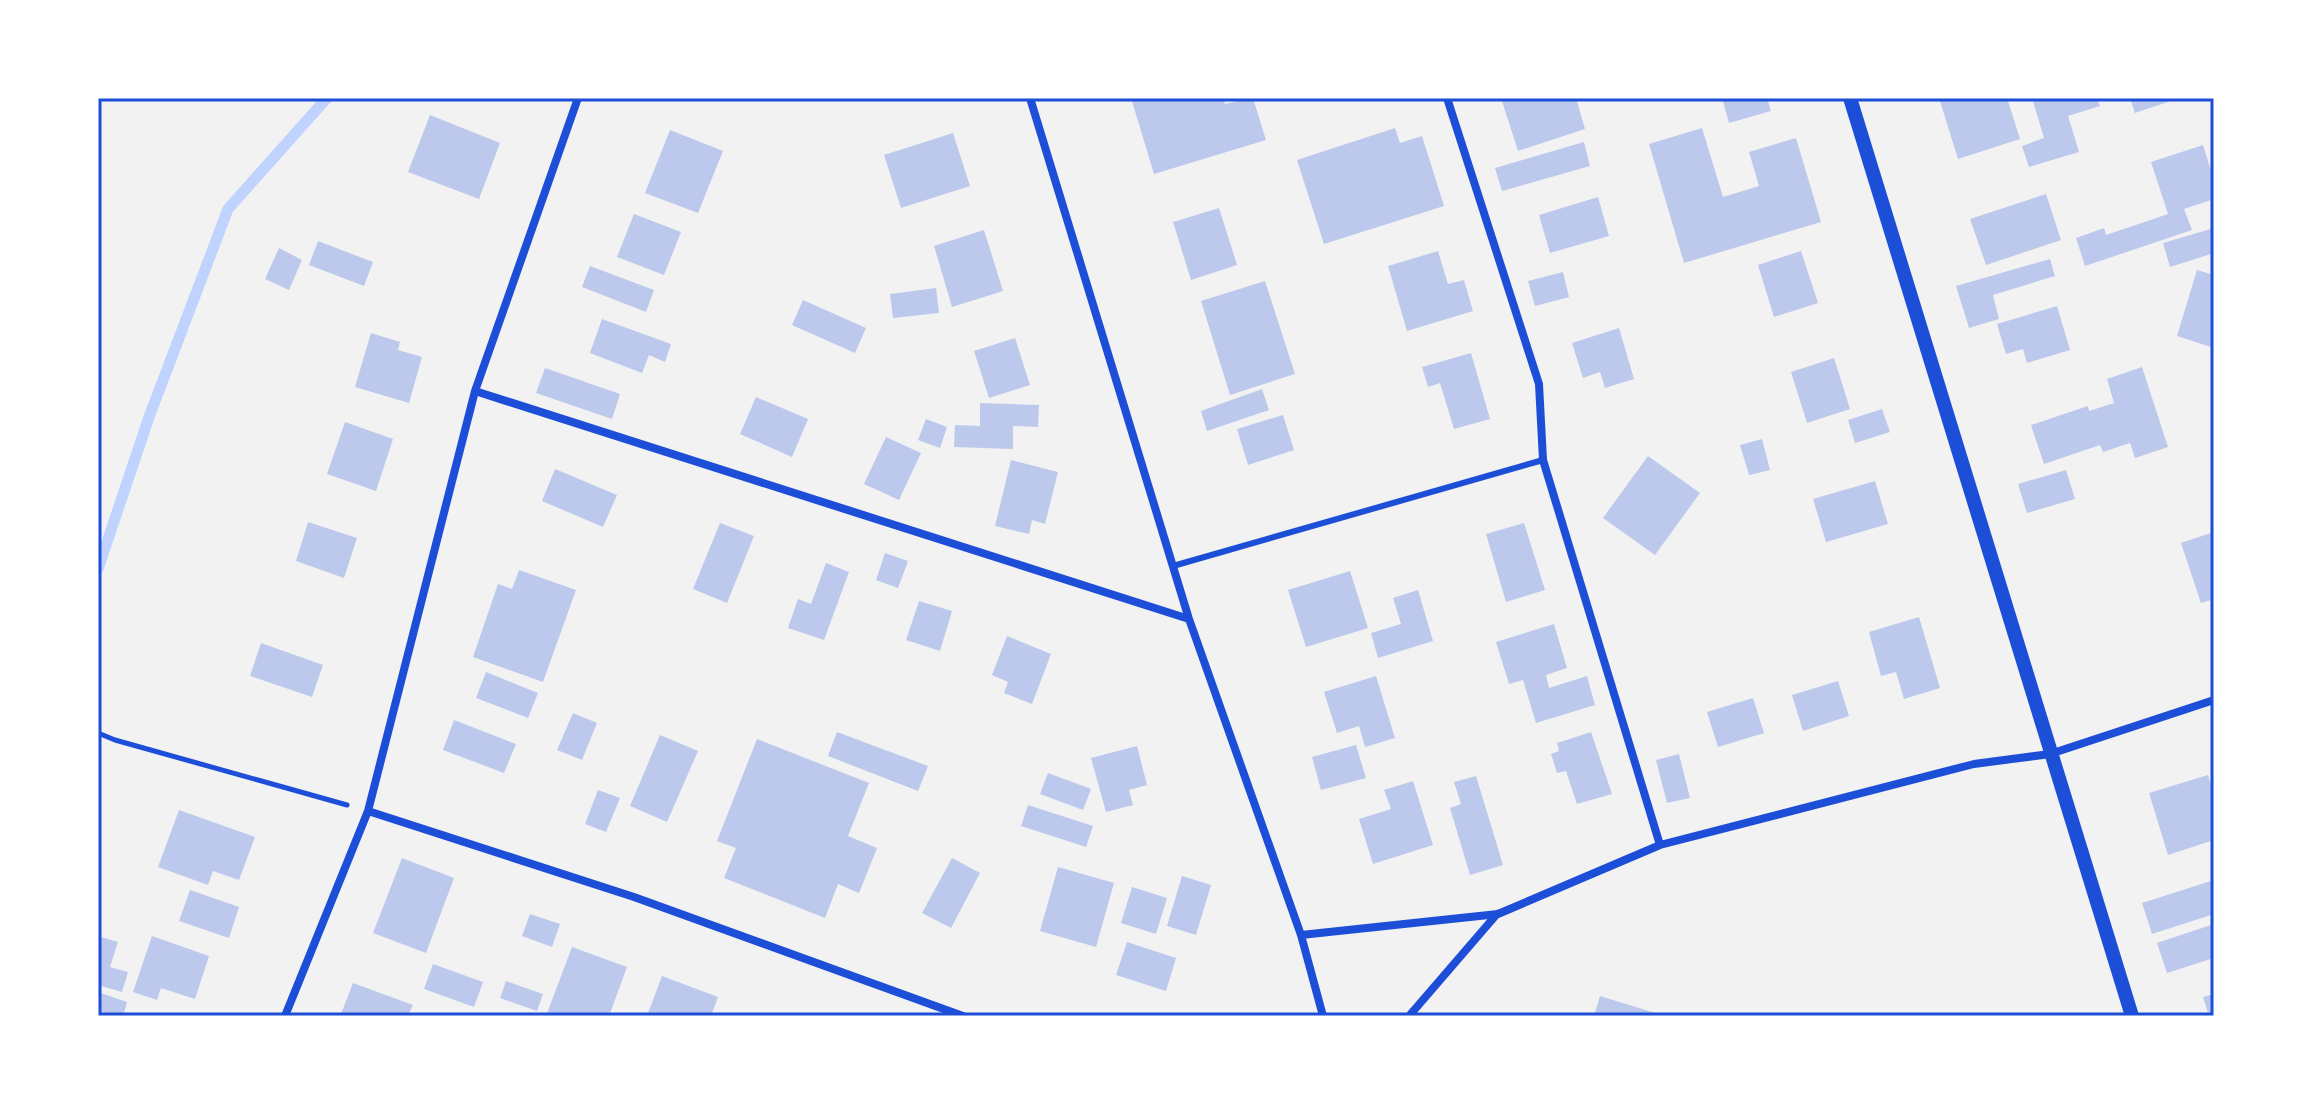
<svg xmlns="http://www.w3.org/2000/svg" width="2312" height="1114" font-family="Overpass,sans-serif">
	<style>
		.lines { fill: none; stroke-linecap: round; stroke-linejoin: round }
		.stream { stroke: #bfd3fe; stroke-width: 11 }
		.building { fill: #bdc9ec }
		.path { stroke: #1d4ed8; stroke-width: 5 }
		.service { stroke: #1d4ed8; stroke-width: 6 }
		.minor { stroke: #1d4ed8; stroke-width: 8 }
		.tertiary { stroke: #1d4ed8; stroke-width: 14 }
		.neatline { fill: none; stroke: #1d4ed8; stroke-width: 3 }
	</style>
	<rect width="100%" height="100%" fill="#f2f2f2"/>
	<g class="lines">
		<!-- stream -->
		<path class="stream" d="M 98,569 L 149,417 L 228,209 L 327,98"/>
	</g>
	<!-- building -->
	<path class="building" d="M 1131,98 L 1223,98 L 1225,104 L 1253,98 L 1266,140 L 1154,174 Z
		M 1501,98 L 1576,98 L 1585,129 L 1518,151 Z
		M 1722,98 L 1767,98 L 1771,111 L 1729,123 Z
		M 1939,98 L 2007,98 L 2020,139 L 1958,159 Z
		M 2032,98 L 2097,98 L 2100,106 L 2068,116 L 2079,152 L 2029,167 L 2022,146 L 2044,138 Z
		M 2130,98 L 2177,98 L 2177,99 L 2135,113 Z
		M 430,115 L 500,143 L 479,199 L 408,172 Z
		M 1395,128 L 1400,143 L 1422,136 L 1444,206 L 1324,244 L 1297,160 Z
		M 1702,128 L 1723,197 L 1759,186 L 1749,152 L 1796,138 L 1821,222 L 1684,263 L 1649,144 Z
		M 670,130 L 723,151 L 698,213 L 645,193 Z
		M 953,133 L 970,186 L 901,208 L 884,155 Z
		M 1584,142 L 1590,166 L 1502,191 L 1495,168 Z
		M 2203,145 L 2214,180 L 2214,199 L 2184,209 L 2192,230 L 2085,266 L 2076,238 L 2104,228 L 2106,235 L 2168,214 L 2151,162 Z
		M 2046,194 L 2061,240 L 1986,265 L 1970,219 Z
		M 1598,197 L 1609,236 L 1550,253 L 1539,215 Z
		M 1219,208 L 1237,265 L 1191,280 L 1173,222 Z
		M 634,214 L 681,232 L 664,275 L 617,257 Z
		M 2214,228 L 2214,253 L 2170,267 L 2163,243 Z
		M 984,230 L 1003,291 L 952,307 L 934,246 Z
		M 318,241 L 373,262 L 364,286 L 309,265 Z
		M 279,248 L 302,260 L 289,290 L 265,279 Z
		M 1438,251 L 1448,284 L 1464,280 L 1473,311 L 1407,331 L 1388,266 Z
		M 1801,251 L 1818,303 L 1774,317 L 1758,265 Z
		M 2050,259 L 2055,276 L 1993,295 L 1999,319 L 1969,328 L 1956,286 Z
		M 590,266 L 654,290 L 646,312 L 582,287 Z
		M 2197,270 L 2214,275 L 2214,348 L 2177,336 Z
		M 1563,272 L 1569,297 L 1535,306 L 1528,281 Z
		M 1265,281 L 1295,374 L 1230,395 L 1201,301 Z
		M 936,288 L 939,313 L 893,318 L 890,294 Z
		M 803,300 L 866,328 L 855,353 L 792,325 Z
		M 2057,306 L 2070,350 L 2027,363 L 2023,349 L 2006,354 L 1997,324 Z
		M 602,319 L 671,344 L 665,362 L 649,355 L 642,373 L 590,353 Z
		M 1619,328 L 1634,379 L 1605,388 L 1600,372 L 1583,378 L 1572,343 Z
		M 371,333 L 400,342 L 398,350 L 422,357 L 409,403 L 355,387 Z
		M 1015,338 L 1030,385 L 989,398 L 974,351 Z
		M 1471,353 L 1490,419 L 1454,429 L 1440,383 L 1428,387 L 1422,367 Z
		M 1834,358 L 1850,409 L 1807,423 L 1791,372 Z
		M 2142,367 L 2168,447 L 2135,458 L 2130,443 L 2103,452 L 2100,445 L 2044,464 L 2031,425 L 2088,406 L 2089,411 L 2114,403 L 2107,379 Z
		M 545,368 L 620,394 L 612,419 L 536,393 Z
		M 1262,389 L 1269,410 L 1207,431 L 1201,411 Z
		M 756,397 L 808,419 L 792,457 L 740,434 Z
		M 980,403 L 1039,405 L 1038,427 L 1013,426 L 1013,449 L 954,447 L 955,425 L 980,426 Z
		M 1882,409 L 1890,432 L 1855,443 L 1848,420 Z
		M 1283,415 L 1294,450 L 1248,465 L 1237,429 Z
		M 926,419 L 947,427 L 940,448 L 918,440 Z
		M 345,422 L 393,439 L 376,491 L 327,474 Z
		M 886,437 L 921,453 L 899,500 L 864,484 Z
		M 1762,439 L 1770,470 L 1749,475 L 1740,445 Z
		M 1648,456 L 1700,493 L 1655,555 L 1603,518 Z
		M 1011,460 L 1058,472 L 1045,524 L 1032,520 L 1029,534 L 995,526 Z
		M 555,469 L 617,495 L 603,527 L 542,501 Z
		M 2066,470 L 2075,499 L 2027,513 L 2018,484 Z
		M 1875,481 L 1888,524 L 1826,542 L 1813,499 Z
		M 308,522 L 357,538 L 344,578 L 296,561 Z
		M 720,523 L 754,536 L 727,603 L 693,589 Z
		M 1524,523 L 1545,590 L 1506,602 L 1486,534 Z
		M 2214,532 L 2214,599 L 2201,603 L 2181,543 Z
		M 885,553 L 908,561 L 898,588 L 876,580 Z
		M 826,563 L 849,572 L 824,640 L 788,628 L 798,599 L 811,604 Z
		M 519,570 L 576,590 L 543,682 L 473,657 L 498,584 L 512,589 Z
		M 1350,571 L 1368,628 L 1306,647 L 1288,590 Z
		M 1418,590 L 1433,641 L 1378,658 L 1371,633 L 1401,624 L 1393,598 Z
		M 919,601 L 952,611 L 940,651 L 906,640 Z
		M 1919,617 L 1940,688 L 1904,699 L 1896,672 L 1881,676 L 1869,632 Z
		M 1554,624 L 1567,668 L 1546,675 L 1549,688 L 1587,676 L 1595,705 L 1536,723 L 1523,680 L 1509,684 L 1496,642 Z
		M 1007,636 L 1051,654 L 1032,704 L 1004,693 L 1008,682 L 992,675 Z
		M 261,643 L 323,665 L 312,697 L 250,676 Z
		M 486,672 L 538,693 L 528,718 L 476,698 Z
		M 1376,676 L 1395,738 L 1365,747 L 1359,726 L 1337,733 L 1324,692 Z
		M 1838,681 L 1849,716 L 1803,731 L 1792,695 Z
		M 1753,698 L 1764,733 L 1718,747 L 1707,712 Z
		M 573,713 L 597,723 L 582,760 L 557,750 Z
		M 454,720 L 516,744 L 504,773 L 443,750 Z
		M 837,732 L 928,766 L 918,791 L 828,756 Z
		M 1591,732 L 1612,794 L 1577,804 L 1566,771 L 1557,773 L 1551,754 L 1559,751 L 1557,743 Z
		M 660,735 L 698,751 L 667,822 L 630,806 Z
		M 757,739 L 869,783 L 848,836 L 877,848 L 859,893 L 838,884 L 825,918 L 724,878 L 736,848 L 717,841 Z
		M 1356,745 L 1366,778 L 1321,790 L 1312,757 Z
		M 1137,746 L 1147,785 L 1129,790 L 1133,805 L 1106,812 L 1091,758 Z
		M 1679,754 L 1690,798 L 1667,803 L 1656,760 Z
		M 1048,773 L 1091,789 L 1083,810 L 1040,794 Z
		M 2208,775 L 2214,795 L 2214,840 L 2168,855 L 2149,793 Z
		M 1476,776 L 1503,865 L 1470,875 L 1450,808 L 1461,804 L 1454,782 Z
		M 1413,781 L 1433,845 L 1373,864 L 1359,819 L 1391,809 L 1384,790 Z
		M 598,790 L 620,798 L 606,832 L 585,824 Z
		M 1028,805 L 1093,826 L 1086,847 L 1021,826 Z
		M 179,810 L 255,837 L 239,880 L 213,871 L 208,885 L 158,867 Z
		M 402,858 L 454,878 L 426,953 L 373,933 Z
		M 952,858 L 980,873 L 951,928 L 922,913 Z
		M 1058,867 L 1114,883 L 1096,947 L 1040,931 Z
		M 1182,876 L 1211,885 L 1196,935 L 1167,926 Z
		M 2214,880 L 2214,914 L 2152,934 L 2142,903 Z
		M 1132,887 L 1167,898 L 1156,934 L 1121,923 Z
		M 190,890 L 239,907 L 229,938 L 179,921 Z
		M 530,914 L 560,924 L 552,947 L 522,936 Z
		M 2214,924 L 2214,958 L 2167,973 L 2157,943 Z
		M 98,936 L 118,942 L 110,967 L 128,972 L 122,992 L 98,985 Z
		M 152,936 L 209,956 L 195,999 L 161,988 L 157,1000 L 133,992 Z
		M 1127,942 L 1176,958 L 1166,991 L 1116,975 Z
		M 572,947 L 627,967 L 609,1016 L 546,1016 Z
		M 433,964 L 483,982 L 474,1007 L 424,989 Z
		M 662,976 L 718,997 L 711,1016 L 647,1016 Z
		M 506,981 L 543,994 L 537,1011 L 500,998 Z
		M 353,983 L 413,1005 L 408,1016 L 341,1014 Z
		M 98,992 L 127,1002 L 123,1016 L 98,1016 Z
		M 2214,994 L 2214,1016 L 2209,1016 L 2203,997 Z
		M 1600,996 L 1662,1015 L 1662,1016 L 1594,1016 Z"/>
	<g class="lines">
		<!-- path -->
		<path class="path" d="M 98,733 L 115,740 L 347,805"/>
		<!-- service -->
		<path class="service" d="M 1173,566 L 1543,460"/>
		<!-- minor -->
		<path class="minor" d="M 1030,98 L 1189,619 L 1301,935 L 1323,1016
			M 1447,98 L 1539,384 L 1543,460 L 1660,845
			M 475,391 L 1189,619
			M 368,811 L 634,897 L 963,1016
			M 1301,935 L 1498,914 L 1660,845 L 1974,764 L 2050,754 L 2214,700
			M 285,1016 L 368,811 L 475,391 L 578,98
			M 1409,1016 L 1497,914"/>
		<!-- tertiary -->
		<path class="tertiary" d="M 1850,98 L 2132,1016"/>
	</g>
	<!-- border -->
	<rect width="2312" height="1114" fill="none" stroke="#ffffff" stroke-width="200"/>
	<rect x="100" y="100" width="2112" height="914" class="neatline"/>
</svg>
